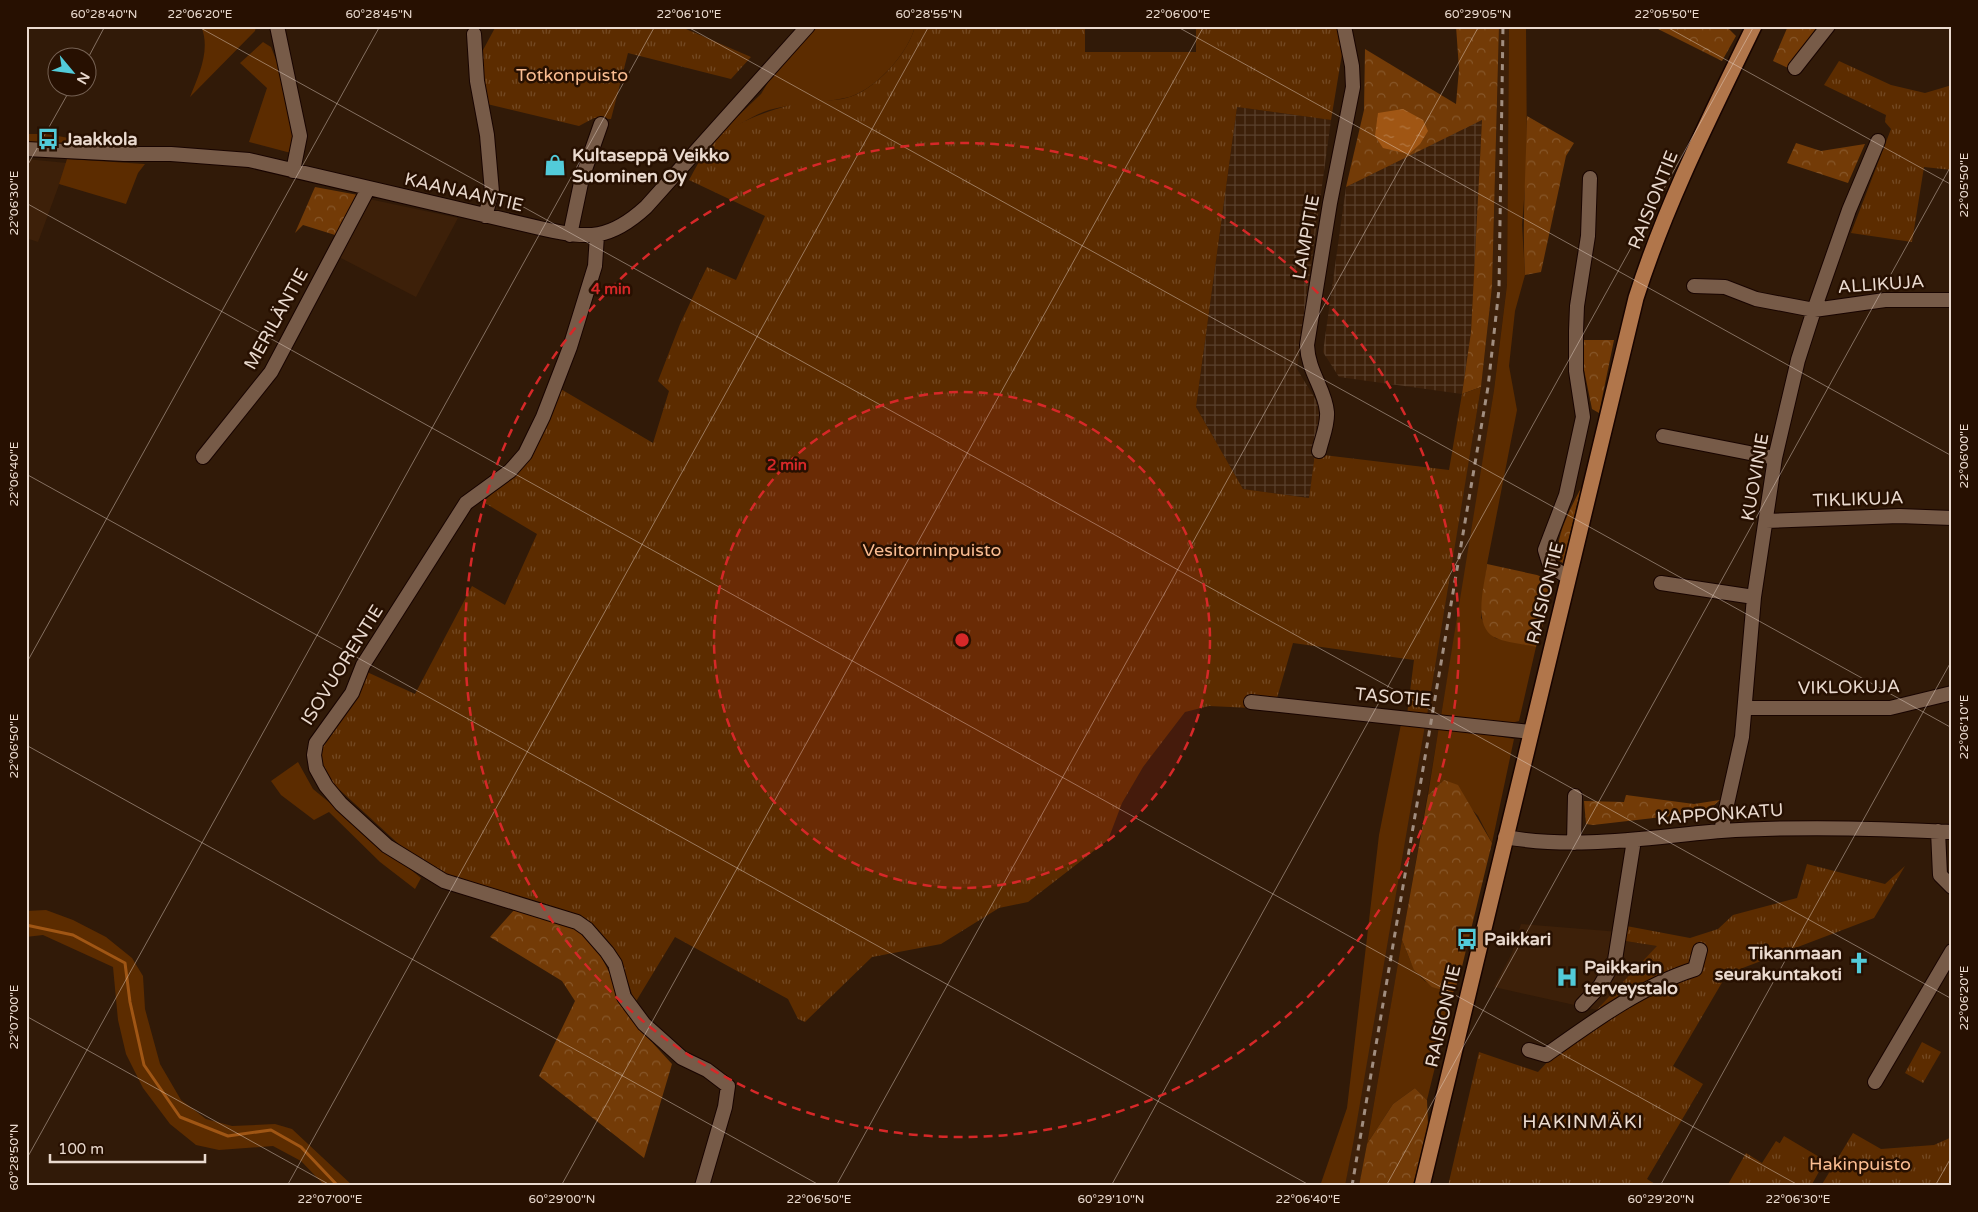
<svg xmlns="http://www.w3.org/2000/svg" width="1978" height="1212" font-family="'Varela Round',sans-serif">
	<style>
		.built { fill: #3d2009 }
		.industrial { fill: url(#industrial-grid) }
		.green { fill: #5c2c00 }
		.forest { fill: url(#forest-crowns) }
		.park { fill: url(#park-tufts) }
		.water { fill: url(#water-ripples) }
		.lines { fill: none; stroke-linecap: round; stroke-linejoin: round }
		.stream { stroke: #a05614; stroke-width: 3 }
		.minor-casing { stroke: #180400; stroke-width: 16 }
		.major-casing { stroke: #180400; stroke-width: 18 }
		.minor { stroke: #775b48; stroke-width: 14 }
		.major { stroke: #b1764b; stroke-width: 15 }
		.rail { stroke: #a18e80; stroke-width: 3; stroke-dasharray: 6 6; stroke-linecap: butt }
		.ticks { fill: none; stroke: #eadacf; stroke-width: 1; stroke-opacity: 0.45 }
		.ring { fill: none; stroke: #d62828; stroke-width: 2.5; stroke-dasharray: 9 6 }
		.labels { text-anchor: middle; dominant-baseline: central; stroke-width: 5; stroke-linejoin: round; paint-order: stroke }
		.park-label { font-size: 18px; fill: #fbbd92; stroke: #271001 }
		.poi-label { font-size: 18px; font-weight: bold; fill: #eadacf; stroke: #271001; text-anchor: start }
		.street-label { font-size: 18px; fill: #eadacf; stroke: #271001 }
		.neighbourhood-label { font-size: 19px; letter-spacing: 1px; fill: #eadacf; stroke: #271001 }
		.centre { fill: #d62828; stroke: #271001; stroke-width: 2.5 }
		.ring-label { font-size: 15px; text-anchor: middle; font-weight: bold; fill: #d62828; stroke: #271001; stroke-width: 5; stroke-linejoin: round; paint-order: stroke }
		.neatline { fill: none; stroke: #eadacf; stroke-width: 2 }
		.ticks-label { font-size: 12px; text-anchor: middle; fill: #eadacf }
	</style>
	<defs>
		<pattern id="industrial-grid" width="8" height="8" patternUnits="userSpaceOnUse" patternTransform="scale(1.25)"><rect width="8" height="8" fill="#3d2009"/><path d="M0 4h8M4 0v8" fill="none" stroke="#59402c"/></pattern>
		<pattern id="forest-crowns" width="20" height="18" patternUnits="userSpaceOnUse" patternTransform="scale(1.25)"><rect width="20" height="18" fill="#733b07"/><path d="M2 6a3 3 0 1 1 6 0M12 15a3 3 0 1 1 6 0" fill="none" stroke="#87572a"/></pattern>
		<pattern id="park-tufts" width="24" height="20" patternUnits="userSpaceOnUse" patternTransform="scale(1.25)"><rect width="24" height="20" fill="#5c2c00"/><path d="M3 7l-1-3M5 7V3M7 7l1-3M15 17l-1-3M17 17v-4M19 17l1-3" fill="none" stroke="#744a24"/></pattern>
		<pattern id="water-ripples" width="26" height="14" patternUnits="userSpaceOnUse" patternTransform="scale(1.25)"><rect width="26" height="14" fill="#a05614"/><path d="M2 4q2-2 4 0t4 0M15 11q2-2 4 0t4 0" fill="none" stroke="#b27640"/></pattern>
	</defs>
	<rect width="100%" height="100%" fill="#311a08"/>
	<!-- built -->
	<path class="built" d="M 1499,26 L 1509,26 L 1507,285 L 1494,390 L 1465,577 L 1367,1144 L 1359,1186 L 1345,1186 L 1481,387 L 1492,287 Z
		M 26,159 L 67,163 L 38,242 L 26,238 Z
		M 369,199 L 458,218 L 416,297 L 339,257 Z
		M 1521,924 L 1620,932 L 1619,940 L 1658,946 L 1597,1010 L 1494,987 L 1512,953 Z"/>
	<!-- industrial -->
	<path class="industrial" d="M 1237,107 L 1331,120 L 1297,369 L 1322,410 L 1309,498 L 1243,489 L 1196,407 Z
		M 1482,119 L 1471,332 L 1462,394 L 1339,377 L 1323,352 L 1346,187 Z"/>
	<!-- green -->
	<path class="green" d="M 201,26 L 256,26 L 255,31 L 190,97 C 199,75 211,49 201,26 Z
		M 817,26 L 915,26 C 909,53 873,93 845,98 C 820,103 794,103 769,110 C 750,116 732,130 714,139 L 761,94 L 772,76 Z
		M 1509,26 L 1526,26 L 1527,162 L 1522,225 L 1525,275 L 1515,311 L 1509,366 L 1517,410 L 1487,564 L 1481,618 L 1495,638 L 1536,647 L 1519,721 L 1511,723 L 1441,716 L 1494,390 L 1507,285 Z
		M 263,42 L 271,47 L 279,67 L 295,133 L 291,153 L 249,142 L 267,88 L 240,63 Z
		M 67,159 L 145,164 L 138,173 L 126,204 L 59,184 Z
		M 1401,724 L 1425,725 L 1353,1144 L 1345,1186 L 1320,1186 L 1347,1108 L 1379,835 Z
		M 1439,726 L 1514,739 L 1492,843 L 1478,816 L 1444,780 L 1428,795 Z
		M 298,762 L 313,789 L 421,878 L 415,889 L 380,862 L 329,812 L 314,820 L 281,795 L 271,781 Z
		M 46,910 L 73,920 L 106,937 L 132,958 L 143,976 L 145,1009 L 160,1064 L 181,1100 L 206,1119 L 232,1126 L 275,1124 L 292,1129 L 353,1186 L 325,1186 L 301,1161 L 273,1146 L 219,1150 L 196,1145 L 170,1124 L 143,1088 L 126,1054 L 118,1020 L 113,967 L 43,935 L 26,937 L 26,911 Z
		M 1402,940 C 1415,973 1418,984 1453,993 L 1427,1100 L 1415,1088 L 1393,1104 L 1367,1144 Z
		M 1784,1136 L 1821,1158 L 1805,1186 L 1755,1186 Z"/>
	<!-- forest -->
	<path class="forest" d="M 1456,26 L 1499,26 L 1492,287 L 1481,387 L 1462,394 L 1471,332 L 1482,120 L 1346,187 L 1364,110 L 1365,49 L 1456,104 L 1459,69 Z
		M 1652,26 L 1726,26 L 1736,36 L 1722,61 Z
		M 1788,26 L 1818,26 L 1788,68 L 1773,61 Z
		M 1527,116 L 1574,143 L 1566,156 L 1541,272 L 1525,275 C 1522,222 1526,169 1527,116 Z
		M 1796,143 L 1821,151 L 1865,144 L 1848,183 L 1787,163 Z
		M 315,187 L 358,195 L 335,235 L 303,225 L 295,233 Z
		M 1578,340 L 1614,340 L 1599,413 L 1592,409 Z
		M 1581,488 L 1563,563 L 1556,559 C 1558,532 1569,511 1581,488 Z
		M 1487,564 L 1537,575 L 1549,580 L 1553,591 L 1536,647 C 1524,644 1506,643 1494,637 C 1472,625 1485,584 1487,564 Z
		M 1444,780 L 1458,785 L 1492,843 L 1459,979 L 1453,993 L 1432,987 L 1414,970 L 1402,940 L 1428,795 Z
		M 1626,795 L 1694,804 L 1720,800 L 1706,812 L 1593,825 L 1586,824 L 1584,801 L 1624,802 Z
		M 515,909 L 579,928 L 596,947 L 638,1027 L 672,1064 L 644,1158 L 539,1076 L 575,1001 L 562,981 L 490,937 Z
		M 1415,1088 L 1427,1100 L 1428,1125 L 1413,1186 L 1359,1186 L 1367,1144 L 1393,1104 Z"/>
	<!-- park -->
	<path class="park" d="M 496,26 L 679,26 L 751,57 L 731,79 L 628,53 L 611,119 L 594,118 L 579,126 L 487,104 L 476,63 Z
		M 915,26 L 1085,26 L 1085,52 L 1196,52 L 1196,26 L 1337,26 L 1343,48 L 1331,120 L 1237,107 L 1196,407 L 1243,489 L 1309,498 L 1315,454 L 1449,470 L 1462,394 L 1481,387 L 1427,715 L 1407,715 L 1414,660 L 1293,643 L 1277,698 L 1252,708 L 1209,706 L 1185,712 L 1143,767 L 1122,803 L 1108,840 L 1028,902 L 999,908 L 941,944 L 872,957 L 805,1022 L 798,1019 L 788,999 L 675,937 L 635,1003 C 624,969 617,947 588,924 L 444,876 L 415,859 L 330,781 C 324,771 318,761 321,749 C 325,728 355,691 367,672 L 415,694 L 472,586 L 505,605 L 537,534 L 483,502 L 504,483 L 559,388 L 653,443 L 669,391 L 658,381 L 680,324 L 707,267 L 736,280 L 765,216 L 689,180 C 695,170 706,146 716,138 C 741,119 784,104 815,101 C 825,100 836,101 846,98 C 874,92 909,53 915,26 Z
		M 1839,61 L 1891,85 L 1925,93 L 1952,85 L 1952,170 L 1924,167 L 1912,242 L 1851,233 L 1891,129 L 1885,122 L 1886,115 L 1824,85 Z
		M 29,134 L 47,134 L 74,139 L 70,152 L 26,149 Z
		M 1807,864 L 1885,884 L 1905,866 L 1874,918 L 1727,974 L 1673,1066 L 1703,1084 L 1647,1179 L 1658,1186 L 1448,1186 L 1479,1052 L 1538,1072 L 1657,946 L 1619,940 L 1621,925 L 1690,938 L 1718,929 L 1733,915 L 1797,898 Z
		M 1922,1042 L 1941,1052 L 1923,1083 L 1905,1073 Z
		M 1853,1133 L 1881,1149 L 1934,1145 L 1952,1137 L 1952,1186 L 1821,1186 Z
		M 1776,1141 L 1821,1168 L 1811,1186 L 1727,1186 L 1746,1153 L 1762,1163 Z"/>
	<!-- water -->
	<path class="water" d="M 1403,109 L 1423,120 L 1428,131 L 1420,144 L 1409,154 L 1383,148 L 1375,136 L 1378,113 Z"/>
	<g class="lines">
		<!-- stream -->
		<path class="stream" d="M 26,925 L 73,935 L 125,963 L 130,1002 L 144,1065 L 180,1117 L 228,1136 L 271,1130 L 301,1147 L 338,1186"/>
		<!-- minor casing -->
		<g class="minor-casing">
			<path id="minor" d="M 277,26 L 300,136 L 293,171
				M 474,34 L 477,81 L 487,135 L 492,192 L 485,216
				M 1795,68 L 1828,26
				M 26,149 L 124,154 L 171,154 L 249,160 L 544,229 C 589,239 610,240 646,207 L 808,26
				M 570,235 L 582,178 L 601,124
				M 597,235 L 595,266 L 570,347 L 543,417 L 525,454 L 510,471 L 466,503 L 363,665 L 352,693 L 316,743 L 314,755 L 316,768 L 326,786 L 341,804 L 387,846 L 444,881 L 577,922 L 587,929 L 607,952 L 615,964 L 624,997 L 644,1024 L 682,1058 L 707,1070 L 728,1086 L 725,1107 L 702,1186
				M 1694,286 L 1725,287 L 1756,299 L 1814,310 L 1885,300 L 1952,300
				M 1663,436 L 1775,458
				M 1319,451 C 1322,438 1328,425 1327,412 C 1325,389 1308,372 1307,345 L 1330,203 L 1353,87 L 1352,66 L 1344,26
				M 203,457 L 271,372 L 368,189
				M 1766,521 L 1899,516 L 1952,518
				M 1568,577 L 1550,566 L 1545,550 L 1566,495 L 1583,417 L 1576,371 L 1576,331 L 1577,306 L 1588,236 L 1590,178
				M 1661,583 L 1754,597
				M 1251,702 L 1531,732
				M 1745,708 L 1890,708 L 1952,693
				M 1721,831 L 1742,737 L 1754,597 L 1775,458 L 1798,360 L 1814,310 L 1849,210 L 1878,141
				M 1938,831 L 1940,875 L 1952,887
				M 1505,837 C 1577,850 1649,837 1721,831 C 1797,826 1875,828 1952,832
				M 1574,843 L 1575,796
				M 1582,1005 L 1600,986 L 1615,960 L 1634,840
				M 1529,1050 L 1546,1055 C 1591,1023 1641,986 1695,969 L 1700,950
				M 1875,1082 L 1952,951"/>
		</g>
		<!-- major casing -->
		<g class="major-casing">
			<path id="major" d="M 1422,1186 L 1636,298 C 1666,203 1711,115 1754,26"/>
		</g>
		<!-- minor -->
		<use href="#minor" class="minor"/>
		<!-- major -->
		<use href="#major" class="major"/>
		<!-- rail -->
		<path class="rail" d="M 1352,1186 L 1488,387 L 1499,289 L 1503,26"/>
	</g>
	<!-- ticks -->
	<path class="ticks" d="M 197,26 L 1952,999M 686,26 L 1952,728M 1176,26 L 1952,456M 1665,26 L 1952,185M 88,58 L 105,26M 26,168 L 71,88M 26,203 L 1800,1186M 26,474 L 1311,1186M 26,664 L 380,26M 26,745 L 821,1186M 26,1016 L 332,1186M 26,1160 L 655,26M 287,1186 L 929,26M 561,1186 L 1204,26M 836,1186 L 1479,26M 1111,1186 L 1754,26M 1386,1186 L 1952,164M 1660,1186 L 1952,660M 1935,1186 L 1952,1156"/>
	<!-- distance rings -->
	<circle cx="962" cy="640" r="248" fill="#d62828" fill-opacity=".12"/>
	<g class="ring">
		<circle cx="962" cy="640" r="248"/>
		<circle cx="962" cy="640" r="497"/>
	</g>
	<!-- icons -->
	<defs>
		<g id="bus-bare" transform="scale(1.725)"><path d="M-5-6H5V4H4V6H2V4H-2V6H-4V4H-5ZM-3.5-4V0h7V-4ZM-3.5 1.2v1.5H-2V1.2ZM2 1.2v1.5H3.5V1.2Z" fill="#52cbd9" stroke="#271001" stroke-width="2.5" paint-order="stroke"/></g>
		<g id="shop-bare" transform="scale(1.725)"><path d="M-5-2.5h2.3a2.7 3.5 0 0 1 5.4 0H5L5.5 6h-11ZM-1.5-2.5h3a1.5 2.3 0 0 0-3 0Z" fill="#52cbd9" stroke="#271001" stroke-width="2.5" paint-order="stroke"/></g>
		<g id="church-bare" transform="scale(1.725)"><path d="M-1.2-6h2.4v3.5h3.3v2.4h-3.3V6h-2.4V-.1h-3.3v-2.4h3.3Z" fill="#52cbd9" stroke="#271001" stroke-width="2.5" paint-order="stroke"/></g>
		<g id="hospital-bare" transform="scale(1.725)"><path d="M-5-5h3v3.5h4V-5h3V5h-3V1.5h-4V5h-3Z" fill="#52cbd9" stroke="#271001" stroke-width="2.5" paint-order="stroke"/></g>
	</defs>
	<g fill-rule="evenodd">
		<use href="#bus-bare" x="48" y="139"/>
		<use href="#shop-bare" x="555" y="165"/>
		<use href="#bus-bare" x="1467" y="939"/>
		<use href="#church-bare" x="1859" y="963"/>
		<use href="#hospital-bare" x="1567" y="977"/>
	</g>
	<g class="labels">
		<!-- park labels -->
		<g class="park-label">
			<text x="572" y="75">Totkonpuisto</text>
			<text x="932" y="550">Vesitorninpuisto</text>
			<text x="1860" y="1164">Hakinpuisto</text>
		</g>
		<!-- poi labels -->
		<g class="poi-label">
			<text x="64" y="139">Jaakkola</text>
			<text x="572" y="155">Kultaseppä Veikko<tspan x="572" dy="21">Suominen Oy</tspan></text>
			<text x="1484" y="939">Paikkari</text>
			<text x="1842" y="953" text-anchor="end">Tikanmaan<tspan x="1842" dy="21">seurakuntakoti</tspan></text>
			<text x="1584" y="967">Paikkarin<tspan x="1584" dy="21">terveystalo</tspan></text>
		</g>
		<!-- street labels -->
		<g class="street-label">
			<text transform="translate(464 192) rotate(13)">KAANAANTIE</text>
			<text transform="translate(1653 200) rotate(-68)">RAISIONTIE</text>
			<text transform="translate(1306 237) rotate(-80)">LAMPITIE</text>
			<text transform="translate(1881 284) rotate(-4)">ALLIKUJA</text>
			<text transform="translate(276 319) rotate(-61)">MERILÄNTIE</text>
			<text transform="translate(1755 477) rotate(-80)">KUOVINIE</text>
			<text transform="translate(1858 499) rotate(-2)">TIKLIKUJA</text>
			<text transform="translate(1545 593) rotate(-76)">RAISIONTIE</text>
			<text transform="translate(342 665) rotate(-58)">ISOVUORENTIE</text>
			<text transform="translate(1849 687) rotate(-1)">VIKLOKUJA</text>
			<text transform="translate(1393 697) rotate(5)">TASOTIE</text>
			<text transform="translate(1720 814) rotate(-4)">KAPPONKATU</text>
			<text transform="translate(1443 1016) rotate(-77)">RAISIONTIE</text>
		</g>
		<!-- neighbourhood labels -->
		<g class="neighbourhood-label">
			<text x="1583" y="1122">HAKINMÄKI</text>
		</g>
	</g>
	<circle cx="962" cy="640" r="8" class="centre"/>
	<g class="ring-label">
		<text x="611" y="294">4 min</text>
		<text x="787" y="470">2 min</text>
	</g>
	<!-- border -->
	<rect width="1978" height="1212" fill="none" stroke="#271001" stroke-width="55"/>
	<!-- north arrow -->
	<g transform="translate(72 72) rotate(119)"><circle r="24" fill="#271001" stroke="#756153"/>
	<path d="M0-4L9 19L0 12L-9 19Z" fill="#52cbd9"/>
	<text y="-8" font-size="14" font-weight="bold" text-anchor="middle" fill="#eadacf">N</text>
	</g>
	<!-- scale -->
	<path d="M50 1154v8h155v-8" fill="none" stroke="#eadacf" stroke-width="2.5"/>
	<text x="58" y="1154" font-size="15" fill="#eadacf" stroke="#271001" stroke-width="4" paint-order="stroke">100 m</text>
	<rect x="28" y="28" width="1922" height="1156" class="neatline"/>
	<g class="ticks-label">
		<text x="104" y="18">60°28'40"N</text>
		<text x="200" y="18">22°06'20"E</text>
		<text x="379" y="18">60°28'45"N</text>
		<text x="689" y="18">22°06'10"E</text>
		<text x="929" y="18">60°28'55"N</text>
		<text x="1178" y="18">22°06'00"E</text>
		<text x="1478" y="18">60°29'05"N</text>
		<text x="1667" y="18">22°05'50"E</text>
		<text transform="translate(1964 185) rotate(-90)" y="4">22°05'50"E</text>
		<text transform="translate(14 203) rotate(-90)" y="4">22°06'30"E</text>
		<text transform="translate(1964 456) rotate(-90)" y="4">22°06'00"E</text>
		<text transform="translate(14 474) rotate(-90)" y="4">22°06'40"E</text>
		<text transform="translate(1964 727) rotate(-90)" y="4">22°06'10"E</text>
		<text transform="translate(14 746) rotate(-90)" y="4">22°06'50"E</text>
		<text transform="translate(1964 998) rotate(-90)" y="4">22°06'20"E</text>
		<text transform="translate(14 1017) rotate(-90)" y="4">22°07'00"E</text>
		<text transform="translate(14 1157) rotate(-90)" y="4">60°28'50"N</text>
		<text x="330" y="1203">22°07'00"E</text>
		<text x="562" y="1203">60°29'00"N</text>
		<text x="819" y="1203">22°06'50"E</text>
		<text x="1111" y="1203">60°29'10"N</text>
		<text x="1308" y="1203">22°06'40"E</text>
		<text x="1661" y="1203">60°29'20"N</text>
		<text x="1798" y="1203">22°06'30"E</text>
	</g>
</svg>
